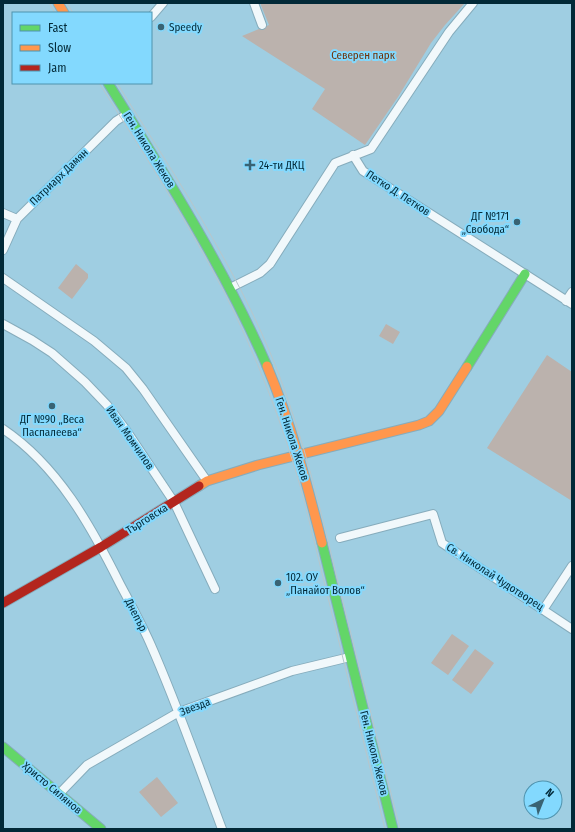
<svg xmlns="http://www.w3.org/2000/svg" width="575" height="832" font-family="'Fira Sans Condensed',sans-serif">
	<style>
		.green { fill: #bbb2ad }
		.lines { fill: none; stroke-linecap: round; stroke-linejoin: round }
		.street-casing { stroke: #86acbc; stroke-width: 10 }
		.fast-casing { stroke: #86acbc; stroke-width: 11 }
		.slow-casing { stroke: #86acbc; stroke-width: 11 }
		.jam-casing { stroke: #86acbc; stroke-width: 11 }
		.street { stroke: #f1f8fb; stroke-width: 8 }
		.fast { stroke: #63d668; stroke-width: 9 }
		.slow { stroke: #ff974d; stroke-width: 9 }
		.jam { stroke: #b3261e; stroke-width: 9 }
		.tram { stroke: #b8c6cb; stroke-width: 1 }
		.poi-dot { fill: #396373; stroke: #83d9fe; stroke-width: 1.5 }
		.labels { text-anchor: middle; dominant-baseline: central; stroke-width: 4; stroke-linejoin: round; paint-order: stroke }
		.poi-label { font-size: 11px; fill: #022937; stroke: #83d9fe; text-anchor: start }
		.park-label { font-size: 11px; fill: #6f3006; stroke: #83d9fe }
		.street-label { font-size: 11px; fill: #022937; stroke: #83d9fe }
	</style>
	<rect width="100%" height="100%" fill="#9fcee2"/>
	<!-- green -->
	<path class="green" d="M 260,3 L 465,3 L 445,25 L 431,43 L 398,97 L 365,145 L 312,109 L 325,89 L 242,36 L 269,25 Z
		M 76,264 L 88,274 L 88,278 L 72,299 L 58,288 Z
		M 386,324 L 400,332 L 393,344 L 379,336 Z
		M 547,355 L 572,372 L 572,501 L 487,448 Z
		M 452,634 L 469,646 L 448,675 L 431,663 Z
		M 475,649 L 494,663 L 471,694 L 452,680 Z
		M 157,777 L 178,803 L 161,817 L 139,792 Z"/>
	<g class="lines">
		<!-- street casing -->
		<g class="street-casing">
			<path id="street" d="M 254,3 L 262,25
				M 151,17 L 163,3
				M 353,155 L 363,171 L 572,304
				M 3,213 L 17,219
				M 3,250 L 17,219 L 116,121 L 127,114
				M 3,278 L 94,341 L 126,368 L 143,389 L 207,481
				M 230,288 L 260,273 L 270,264 L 335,163 L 371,149 L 449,32 L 473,3
				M 566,301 L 572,292
				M 3,324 L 32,340 L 52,353 L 85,382 L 107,405 L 126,430 L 174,502 L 215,589
				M 3,429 C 58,466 91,526 120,584 C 130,603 141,623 150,643 C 177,704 199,767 222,829
				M 340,538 L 433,514 L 442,543 L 572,629
				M 543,610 L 572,566
				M 59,794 L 87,765 L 179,712 L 292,671 L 350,657"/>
		</g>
		<!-- fast casing -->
		<g class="fast-casing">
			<path id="fast" d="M 108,83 C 165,175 224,267 267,366
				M 467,367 L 525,274
				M 322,543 L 393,829
				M 3,747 L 101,829"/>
		</g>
		<!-- slow casing -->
		<g class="slow-casing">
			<path id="slow" d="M 58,3 L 64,13
				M 267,366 C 291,423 307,484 322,543
				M 199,486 L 207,481 L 258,465 L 419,425 L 429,421 L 439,411 L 467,367"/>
		</g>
		<!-- jam casing -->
		<g class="jam-casing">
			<path id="jam" d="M 3,603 L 101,547 L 199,486"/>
		</g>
		<!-- street -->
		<use href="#street" class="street"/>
		<!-- fast -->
		<use href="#fast" class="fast"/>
		<!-- slow -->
		<use href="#slow" class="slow"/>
		<!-- jam -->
		<use href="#jam" class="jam"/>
		<!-- tram -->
		<path class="tram" d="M 49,3 L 55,13
			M 67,3 L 73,13
			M 99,83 C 142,151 186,219 223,290 C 257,356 283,425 303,496 L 385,829
			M 117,83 C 175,176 238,269 278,372 C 304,440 321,511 338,582 C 359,664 379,747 400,829"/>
	</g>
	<!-- markers -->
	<g class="poi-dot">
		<circle cx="161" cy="27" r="4"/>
		<path d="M248 159h4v4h4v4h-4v4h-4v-4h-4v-4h4z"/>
		<circle cx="517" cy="222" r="4"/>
		<circle cx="52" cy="406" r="4"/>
		<circle cx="278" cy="583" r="4"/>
	</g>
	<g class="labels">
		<!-- poi labels -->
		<g class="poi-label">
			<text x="169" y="27">Speedy</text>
			<text x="259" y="165">24-ти ДКЦ</text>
			<text x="509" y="216" text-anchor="end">ДГ №171<tspan x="509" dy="13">„Свобода“</tspan></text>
			<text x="52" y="419" text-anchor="middle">ДГ №90 „Веса<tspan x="52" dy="13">Паспалеева“</tspan></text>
			<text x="286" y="577">102. ОУ<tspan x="286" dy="13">„Панайот Волов“</tspan></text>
		</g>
		<!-- park labels -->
		<g class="park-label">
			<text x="363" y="55">Северен парк</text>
		</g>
		<!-- street labels -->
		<g class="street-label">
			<text transform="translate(149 150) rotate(58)">Ген. Никола Жеков</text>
			<text transform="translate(59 177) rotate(-44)">Патриарх Дамян</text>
			<text transform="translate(398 193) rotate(33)">Петко Д. Петков</text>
			<text transform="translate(130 438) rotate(55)">Иван Момчилов</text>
			<text transform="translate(292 439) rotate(72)">Ген. Никола Жеков</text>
			<text transform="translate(147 519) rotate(-32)">Търговска</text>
			<text transform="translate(495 577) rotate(33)">Св. Николай Чудотворец</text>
			<text transform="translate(136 615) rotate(63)">Днепър</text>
			<text transform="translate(195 707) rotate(-21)">Звезда</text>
			<text transform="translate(374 753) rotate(76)">Ген. Никола Жеков</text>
			<text transform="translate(52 788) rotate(40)">Христо Силянов</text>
		</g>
	</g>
	<!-- border -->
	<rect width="575" height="832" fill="none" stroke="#022937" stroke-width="8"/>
	<!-- legend -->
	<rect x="12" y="12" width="140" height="72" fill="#83d9fe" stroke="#4f93ae"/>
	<rect x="20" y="25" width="20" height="6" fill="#63d668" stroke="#4f93ae"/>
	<text x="48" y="32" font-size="12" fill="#022937">Fast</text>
	<rect x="20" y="45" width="20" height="6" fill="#ff974d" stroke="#4f93ae"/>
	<text x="48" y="52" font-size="12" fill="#022937">Slow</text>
	<rect x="20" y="65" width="20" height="6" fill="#b3261e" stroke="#4f93ae"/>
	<text x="48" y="72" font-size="12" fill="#022937">Jam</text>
	<!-- north arrow -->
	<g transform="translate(543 800) rotate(43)"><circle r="19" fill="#83d9fe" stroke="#4f93ae"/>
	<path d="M0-3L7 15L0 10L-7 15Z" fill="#396373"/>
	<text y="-6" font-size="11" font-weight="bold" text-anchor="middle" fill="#022937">N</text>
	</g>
</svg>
